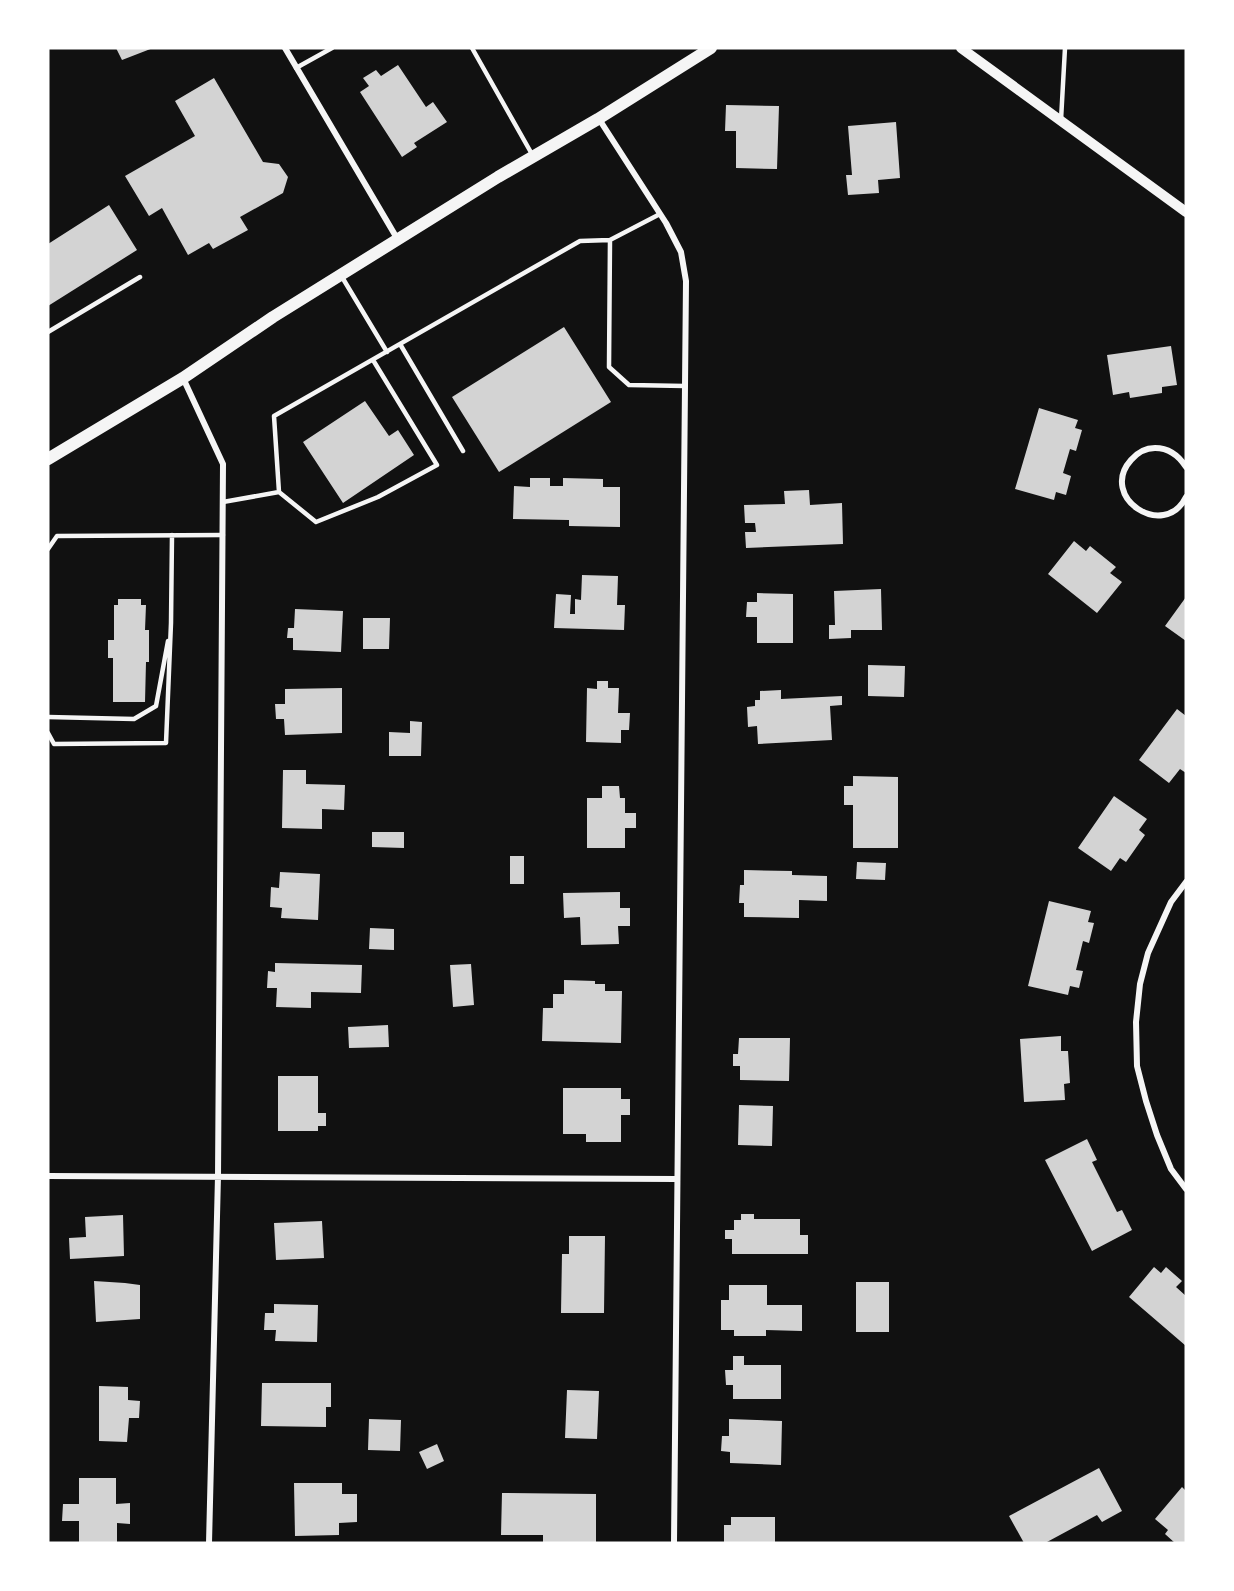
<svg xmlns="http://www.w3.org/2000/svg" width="1234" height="1591" font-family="'Varela Round',sans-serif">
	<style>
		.building { fill: #d3d3d3 }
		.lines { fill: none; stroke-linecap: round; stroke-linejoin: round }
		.service { stroke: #f5f5f5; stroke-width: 4.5 }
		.minor { stroke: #f5f5f5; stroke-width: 6 }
		.tertiary { stroke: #f5f5f5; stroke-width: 10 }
		.secondary { stroke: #f5f5f5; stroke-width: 12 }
	</style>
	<rect width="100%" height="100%" fill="#111"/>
	<!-- building -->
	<path class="building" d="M 116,48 L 153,48 L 122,60 Z
		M 398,65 L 426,107 L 433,102 L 447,122 L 414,143 L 417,147 L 402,157 L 360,92 L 369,86 L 363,78 L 376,70 L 381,76 Z
		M 214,78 L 263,162 L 279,164 L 288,177 L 283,193 L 240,217 L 248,230 L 213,249 L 209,243 L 188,255 L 162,208 L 149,216 L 125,176 L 195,136 L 175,101 Z
		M 726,105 L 779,106 L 777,169 L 736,168 L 736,131 L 725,131 Z
		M 896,122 L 900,178 L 878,180 L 879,193 L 848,195 L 846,175 L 852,175 L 848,126 Z
		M 109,205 L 137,250 L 48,306 L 48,244 Z
		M 564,327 L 611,402 L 499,472 L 452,397 Z
		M 1171,346 L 1177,385 L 1162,387 L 1162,393 L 1130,398 L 1129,392 L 1113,395 L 1107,355 Z
		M 365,401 L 389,436 L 398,430 L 414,455 L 343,503 L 303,442 Z
		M 1039,408 L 1078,420 L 1075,428 L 1082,430 L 1076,451 L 1070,449 L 1063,473 L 1071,476 L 1066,495 L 1056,492 L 1054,500 L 1015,489 Z
		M 530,478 L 550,478 L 550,486 L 563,486 L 563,478 L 603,479 L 603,487 L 620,487 L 620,527 L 569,526 L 569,520 L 513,519 L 514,486 L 530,487 Z
		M 809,490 L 810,505 L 842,503 L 843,544 L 746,548 L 745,532 L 756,532 L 755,523 L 745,523 L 744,505 L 785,504 L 784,491 Z
		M 1074,541 L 1086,551 L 1090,546 L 1116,567 L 1110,573 L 1122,582 L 1097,613 L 1048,574 Z
		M 582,575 L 618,576 L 617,605 L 625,605 L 624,630 L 554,628 L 556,594 L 571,595 L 570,614 L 575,614 L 575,599 L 581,600 Z
		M 881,589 L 882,630 L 851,630 L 851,638 L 829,639 L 829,625 L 835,625 L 834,591 Z
		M 757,593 L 793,594 L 793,643 L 757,643 L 757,617 L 746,617 L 747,602 L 757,602 Z
		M 1186,597 L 1186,641 L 1165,626 Z
		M 118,599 L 141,599 L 141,605 L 146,605 L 145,630 L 149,630 L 149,662 L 146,662 L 145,702 L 113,702 L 113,658 L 108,658 L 108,640 L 114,640 L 114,605 L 118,605 Z
		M 295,609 L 343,611 L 341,652 L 293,650 L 293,638 L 287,638 L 288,628 L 294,628 Z
		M 363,618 L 390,618 L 389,649 L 363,649 Z
		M 868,665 L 905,666 L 904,697 L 868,696 Z
		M 597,681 L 608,681 L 608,688 L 619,688 L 618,713 L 630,713 L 629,730 L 621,730 L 621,743 L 586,742 L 587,688 L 597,689 Z
		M 342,688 L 342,733 L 285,735 L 284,719 L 276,719 L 275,704 L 285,704 L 285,689 Z
		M 781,690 L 781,699 L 842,696 L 842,705 L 830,706 L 832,740 L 758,744 L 757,726 L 748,727 L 747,707 L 755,706 L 755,700 L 760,700 L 760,691 Z
		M 1177,709 L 1186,716 L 1186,773 L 1180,769 L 1169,783 L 1139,760 Z
		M 410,721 L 422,722 L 421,756 L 389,756 L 389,732 L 410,733 Z
		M 283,770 L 306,770 L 306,784 L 345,785 L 344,810 L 322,809 L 322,829 L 282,828 Z
		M 853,776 L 898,777 L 898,848 L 853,848 L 853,805 L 844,805 L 844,786 L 853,786 Z
		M 602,786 L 619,786 L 620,798 L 625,798 L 625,813 L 636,813 L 636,828 L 625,828 L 625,848 L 587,848 L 587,798 L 602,798 Z
		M 1114,796 L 1147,819 L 1139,830 L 1145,835 L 1126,862 L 1120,858 L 1111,871 L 1078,848 Z
		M 372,832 L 404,832 L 404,848 L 372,847 Z
		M 510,856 L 524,856 L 524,884 L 510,884 Z
		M 857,862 L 886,863 L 885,880 L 856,879 Z
		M 744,870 L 792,871 L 792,875 L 827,876 L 827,901 L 799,900 L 799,918 L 744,917 L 744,903 L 739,903 L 740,885 L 744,885 Z
		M 280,872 L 320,874 L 318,920 L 281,918 L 282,908 L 270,907 L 271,887 L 279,888 Z
		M 620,892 L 620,908 L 630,908 L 630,926 L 618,926 L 619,944 L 581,945 L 580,917 L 564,918 L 563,893 Z
		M 1049,901 L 1091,911 L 1088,922 L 1094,923 L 1089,943 L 1083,941 L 1076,970 L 1083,971 L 1079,988 L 1070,986 L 1068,995 L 1028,986 Z
		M 370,928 L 394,929 L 394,950 L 369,949 Z
		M 275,963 L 362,965 L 361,993 L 311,992 L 311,1008 L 276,1007 L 277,988 L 267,988 L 268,971 L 275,972 Z
		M 471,964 L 474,1005 L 453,1007 L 450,965 Z
		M 564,980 L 595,981 L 595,984 L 605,984 L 605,991 L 622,991 L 621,1043 L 542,1041 L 543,1008 L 553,1008 L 553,994 L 564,994 Z
		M 388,1025 L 389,1047 L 349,1048 L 348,1027 Z
		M 1061,1036 L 1061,1051 L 1068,1051 L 1070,1083 L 1064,1084 L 1065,1100 L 1024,1102 L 1020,1039 Z
		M 739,1038 L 790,1038 L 789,1081 L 740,1080 L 740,1066 L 733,1066 L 733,1054 L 738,1054 Z
		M 278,1076 L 318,1076 L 318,1113 L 326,1113 L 326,1126 L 318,1126 L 318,1131 L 278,1131 Z
		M 563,1088 L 621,1088 L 621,1099 L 630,1099 L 630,1115 L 621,1115 L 621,1142 L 586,1142 L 586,1134 L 563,1134 Z
		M 739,1105 L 773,1106 L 772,1146 L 738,1145 Z
		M 1087,1139 L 1097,1160 L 1092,1162 L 1117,1212 L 1122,1210 L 1132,1230 L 1092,1251 L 1045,1160 Z
		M 741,1214 L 754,1214 L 754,1219 L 800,1219 L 800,1235 L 808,1235 L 808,1254 L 732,1254 L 732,1239 L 725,1239 L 725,1230 L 734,1230 L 734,1220 L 741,1220 Z
		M 123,1215 L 124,1256 L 70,1259 L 69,1238 L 86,1237 L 85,1217 Z
		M 322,1221 L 324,1258 L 276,1260 L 274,1223 Z
		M 569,1236 L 605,1236 L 604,1313 L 561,1313 L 562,1254 L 569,1254 Z
		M 1154,1267 L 1161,1273 L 1166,1267 L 1182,1281 L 1176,1287 L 1186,1296 L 1186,1346 L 1129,1297 Z
		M 94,1281 L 125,1283 L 140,1285 L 140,1319 L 96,1322 Z
		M 856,1282 L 889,1282 L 889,1332 L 856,1332 Z
		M 729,1285 L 767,1285 L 767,1305 L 802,1305 L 802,1331 L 766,1330 L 766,1336 L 734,1336 L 734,1330 L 721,1330 L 721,1300 L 729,1300 Z
		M 274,1304 L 318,1305 L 317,1342 L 275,1341 L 276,1330 L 264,1330 L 265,1313 L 274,1313 Z
		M 733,1356 L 744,1356 L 744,1365 L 781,1365 L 781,1399 L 733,1399 L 733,1385 L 726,1385 L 725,1370 L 733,1370 Z
		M 262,1383 L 331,1383 L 331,1407 L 326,1407 L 326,1427 L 261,1426 Z
		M 99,1386 L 128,1387 L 128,1400 L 140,1401 L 139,1418 L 129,1418 L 127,1442 L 99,1441 Z
		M 567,1390 L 599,1391 L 597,1439 L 565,1438 Z
		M 369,1419 L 401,1420 L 400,1451 L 368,1450 Z
		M 729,1419 L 782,1421 L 781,1465 L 730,1463 L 730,1452 L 721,1451 L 722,1436 L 729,1436 Z
		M 437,1444 L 444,1461 L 427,1469 L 419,1452 Z
		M 1099,1468 L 1122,1511 L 1102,1522 L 1097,1515 L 1047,1542 L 1048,1543 L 1024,1543 L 1009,1516 Z
		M 79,1478 L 116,1478 L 116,1504 L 130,1503 L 130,1524 L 117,1523 L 117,1543 L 79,1543 L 79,1521 L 62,1521 L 63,1504 L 79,1504 Z
		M 294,1483 L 342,1483 L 342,1494 L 357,1494 L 357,1522 L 339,1523 L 339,1535 L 295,1536 Z
		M 1182,1487 L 1186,1491 L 1186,1543 L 1175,1543 L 1165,1534 L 1168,1530 L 1155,1519 Z
		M 502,1493 L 596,1494 L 596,1543 L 543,1543 L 543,1535 L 501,1535 Z
		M 731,1517 L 775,1517 L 775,1543 L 724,1543 L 724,1525 L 731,1525 Z"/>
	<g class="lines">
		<!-- service -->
		<path class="service" d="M 472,48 L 533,156
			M 296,68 L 332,48
			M 1061,120 L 1065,48
			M 610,240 L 609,367 L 629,385 L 685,386
			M 342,277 L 387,352
			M 48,332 L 140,277
			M 400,344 L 463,451
			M 279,492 L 316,522 L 378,497 L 437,465 L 373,360
			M 223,502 L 279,492 L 274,416 L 580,241 L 610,240 L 660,214
			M 48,549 L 57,536 L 223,535
			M 48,717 L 134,719 L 156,706 L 168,641
			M 48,733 L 54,744 L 166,743 L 171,623 L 172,535"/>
		<!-- minor -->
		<path class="minor" d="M 285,48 L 398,240
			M 599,119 L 666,223 L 681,252 L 686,281 L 674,1543
			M 183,378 L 223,464 L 218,1176 L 209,1543
			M 1186,467 C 1179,456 1169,448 1155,448 C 1146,448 1137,453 1131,460 C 1098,497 1164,541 1186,497
			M 1186,882 L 1171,902 L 1148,953 L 1140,984 L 1136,1022 L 1137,1066 L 1146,1101 L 1157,1135 L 1171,1169 L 1186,1189
			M 48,1176 L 677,1179"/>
		<!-- tertiary -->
		<path class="tertiary" d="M 961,48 L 1186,212"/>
		<!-- secondary -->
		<path class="secondary" d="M 48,459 L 183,378 L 273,317 L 498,177 L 598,119 L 711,48"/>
	</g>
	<!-- border -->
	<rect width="1234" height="1591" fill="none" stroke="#ffffff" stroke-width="99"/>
</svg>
